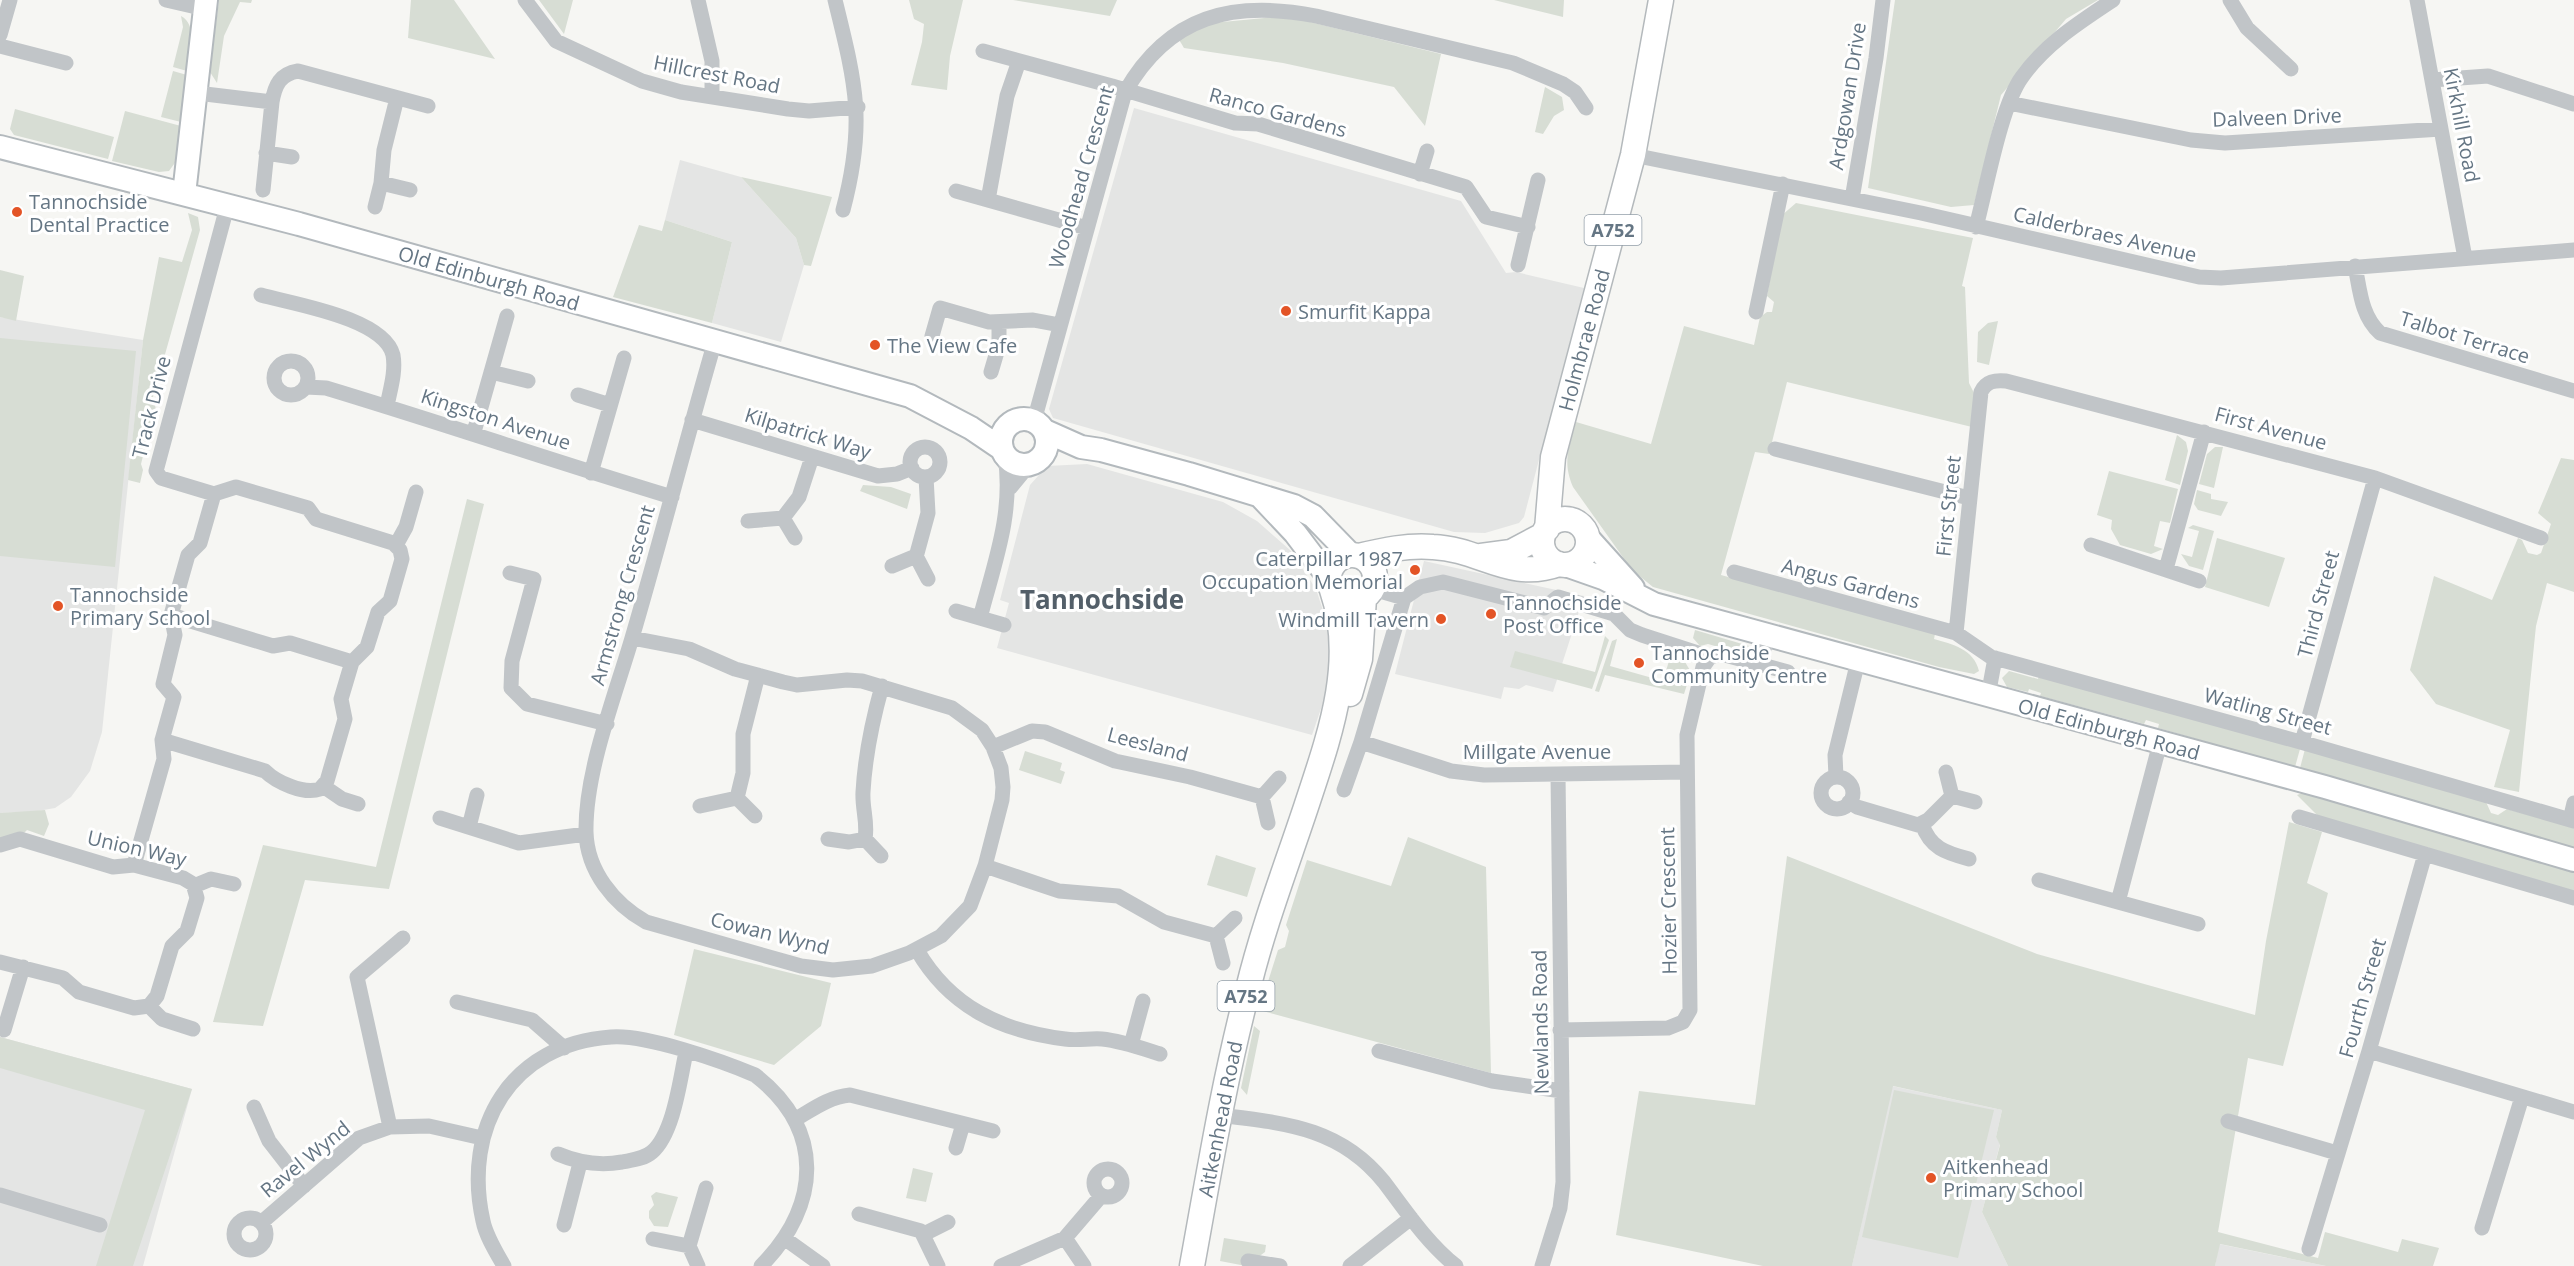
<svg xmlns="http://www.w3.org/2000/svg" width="2574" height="1266" font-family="'Open Sans',sans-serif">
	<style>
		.built { fill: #e4e5e4 }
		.green { fill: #d7ddd4 }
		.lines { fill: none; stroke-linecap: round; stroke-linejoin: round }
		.secondary-casing { stroke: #b3b9bd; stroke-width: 26 }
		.primary-casing { stroke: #b4b9bc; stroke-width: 27 }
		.street { stroke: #c1c5c8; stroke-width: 15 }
		.secondary { stroke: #fff; stroke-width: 22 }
		.primary { stroke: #fff; stroke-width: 24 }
		.poi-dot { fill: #e35426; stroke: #fff; stroke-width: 2 }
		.labels { text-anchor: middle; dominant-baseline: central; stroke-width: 6; stroke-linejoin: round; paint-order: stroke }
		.shield { fill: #fff; stroke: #939fa9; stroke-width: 1.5 }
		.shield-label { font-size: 18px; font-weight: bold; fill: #657684 }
		.street-label { font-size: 20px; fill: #657684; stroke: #fff }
		.poi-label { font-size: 20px; fill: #657684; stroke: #fff; text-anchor: start }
		.district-label { font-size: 26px; font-weight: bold; fill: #535f69; stroke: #fff }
	</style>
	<rect width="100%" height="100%" fill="#f6f6f3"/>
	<!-- built -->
	<path class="built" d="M 1134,108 L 1461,201 L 1506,273 L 1516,272 L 1584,288 L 1524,517 L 1519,523 L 1485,533 L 1454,532 L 1053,418 L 1049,409 Z
		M 680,160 L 741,177 L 796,238 L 804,265 L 781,342 L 712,323 L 732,242 L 665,220 Z
		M 0,317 L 143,340 L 102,732 L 90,771 L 71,797 L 55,808 L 32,812 L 0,813 Z
		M 1087,464 L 1223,502 L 1257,521 L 1290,550 L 1316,589 L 1330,632 L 1328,688 L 1312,735 L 997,648 L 1009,603 L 1000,600 L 1030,485 L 1047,466 Z
		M 1424,561 L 1584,596 L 1553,692 L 1526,685 L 1519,689 L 1504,687 L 1501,699 L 1395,674 Z
		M 0,1037 L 192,1089 L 143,1266 L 0,1266 Z
		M 1892,1086 L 2002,1110 L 1996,1137 L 2000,1144 L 1982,1212 L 2008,1266 L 1852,1266 Z
		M 2219,1244 L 2326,1266 L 2215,1266 Z"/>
	<!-- green -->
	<path class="green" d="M 219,0 L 252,0 L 251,3 L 240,2 L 224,36 L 217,83 L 210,72 Z
		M 411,0 L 454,0 L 495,59 L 408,38 Z
		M 539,0 L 573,0 L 564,34 Z
		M 909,0 L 963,0 L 950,56 L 947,90 L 911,85 L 922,42 L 924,24 L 914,19 Z
		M 1013,0 L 1117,0 L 1110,16 Z
		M 1494,0 L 1564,0 L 1563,17 Z
		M 1895,0 L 2098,0 L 2066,19 L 2001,95 L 1974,205 L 1951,207 L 1868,188 Z
		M 181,16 C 199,26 189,54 187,71 L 173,67 L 183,27 Z
		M 1274,17 L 1302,20 L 1441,54 L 1425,126 L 1394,87 L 1283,63 L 1184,48 L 1178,38 L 1212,23 Z
		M 173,71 L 187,75 L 181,122 L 161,117 Z
		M 1545,87 L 1562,97 L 1564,110 L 1554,116 L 1543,134 L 1535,132 Z
		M 15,109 L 114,137 L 108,159 L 14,135 L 10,129 Z
		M 125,111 L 181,126 L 177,160 L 169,171 L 159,172 L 112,161 Z
		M 741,177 L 832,197 L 811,266 L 804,265 L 796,238 Z
		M 1796,203 L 1973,238 L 1962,286 L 1965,287 L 1969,383 L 1977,399 L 1972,427 L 1787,382 L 1769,454 L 1755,452 L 1721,575 L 1935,634 L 1934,639 C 1952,644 1974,649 1979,671 L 1974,674 L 1939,667 L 1653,587 L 1632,570 L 1573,487 C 1562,461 1569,449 1576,422 L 1651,444 L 1684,326 L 1754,345 L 1760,317 L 1767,312 L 1772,312 L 1774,302 L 1767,296 L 1781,216 Z
		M 188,213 L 198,217 L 200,230 L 153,397 L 158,418 L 151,424 L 141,464 L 143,470 L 140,483 L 128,480 L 143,340 L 159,257 L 182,262 L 192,230 Z
		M 665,220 L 732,242 L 712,323 L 613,297 L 639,225 L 662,231 Z
		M 0,270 L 24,276 L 16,321 L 0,317 Z
		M 1998,321 L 1989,365 L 1977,362 L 1978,332 L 1988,323 Z
		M 0,338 L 136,351 L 115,567 L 0,556 Z
		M 2177,435 L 2186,442 L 2188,451 L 2180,485 L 2165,480 Z
		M 2215,447 L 2223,447 L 2214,488 L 2199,484 L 2207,454 Z
		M 2561,458 L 2574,460 L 2574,592 L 2547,583 L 2536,626 L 2519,792 L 2494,787 L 2510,730 L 2436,704 L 2410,670 L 2434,576 L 2492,600 L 2518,538 L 2522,540 L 2528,553 L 2537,555 L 2541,553 L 2551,524 L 2538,513 Z
		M 2109,471 L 2178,489 L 2170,523 L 2160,521 L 2154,546 L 2163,549 L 2151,554 L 2120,545 L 2111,529 L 2112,520 L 2097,515 Z
		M 863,485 L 891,487 L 911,494 L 907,509 L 860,491 Z
		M 2197,490 L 2211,494 L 2211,499 L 2228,502 L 2221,516 L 2198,510 L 2194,504 Z
		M 467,499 L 484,504 L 389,889 L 305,880 L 263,1026 L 213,1022 L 263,845 L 376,867 Z
		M 2193,525 L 2214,531 L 2203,570 L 2189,566 L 2181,554 L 2192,557 L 2199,531 L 2188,528 Z
		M 2217,538 L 2285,558 L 2269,607 L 2205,587 Z
		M 1695,630 L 1749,646 L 1746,655 L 1708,644 L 1700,646 L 1693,638 Z
		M 1605,636 L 1609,640 L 1592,689 L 1510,667 L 1515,651 L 1595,672 Z
		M 1617,639 L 1610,666 L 1663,681 L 1671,654 L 1682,657 L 1691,672 L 1684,694 L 1605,675 L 1599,692 L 1595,691 L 1612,641 Z
		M 2009,671 L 2038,679 L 2039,675 L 2300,749 L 2295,767 L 2158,728 L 2159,724 L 2146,720 L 2144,724 L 2040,696 L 2041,693 L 2029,689 L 2028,692 L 2007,687 L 2002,678 Z
		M 2305,749 L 2486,802 L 2491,813 L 2498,815 L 2507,809 L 2574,827 L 2574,848 L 2300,768 Z
		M 1025,751 L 1062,763 L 1060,770 L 1065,772 L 1061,784 L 1019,770 Z
		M 2305,792 L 2574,871 L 2574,892 L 2319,817 L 2297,795 Z
		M 45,810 L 49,824 L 44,836 L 27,830 L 23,834 L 0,838 L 0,813 Z
		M 2289,822 L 2322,832 L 2307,883 L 2328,893 L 2283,1066 L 2248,1058 L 2218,1232 L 2318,1258 L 2325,1232 L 2398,1252 L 2402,1239 L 2439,1248 L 2433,1266 L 2326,1266 L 2220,1244 L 2215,1266 L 2008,1266 L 1982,1212 L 2000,1145 L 1996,1137 L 2002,1110 L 1893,1086 L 1852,1266 L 1763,1266 L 1616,1235 L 1639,1091 L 1755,1105 L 1787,856 L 2037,954 L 2255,1015 L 2266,941 Z
		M 1408,837 L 1486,867 L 1491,1073 L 1259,1010 L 1278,950 L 1285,947 L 1289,931 L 1286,925 L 1307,860 L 1391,886 Z
		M 1216,855 L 1256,868 L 1247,897 L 1207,885 Z
		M 694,949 L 831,983 L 821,1026 L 774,1065 L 674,1035 Z
		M 1254,1026 L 1260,1031 L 1247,1095 L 1241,1088 Z
		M 0,1037 L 192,1089 L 133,1266 L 96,1266 L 145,1110 L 0,1068 Z
		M 1894,1090 L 1994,1110 L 1958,1258 L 1862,1237 Z
		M 913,1168 L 933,1173 L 926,1202 L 906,1198 Z
		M 656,1192 L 678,1197 L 668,1227 L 654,1226 L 649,1218 L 649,1211 L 654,1205 L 651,1196 Z
		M 1224,1238 L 1266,1245 L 1265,1252 L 1246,1266 L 1220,1261 Z"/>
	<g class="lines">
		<!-- secondary casing -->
		<g class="secondary-casing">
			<path id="secondary" d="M 0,147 L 299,224 L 910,396 L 971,428 L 1002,449
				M 184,194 L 206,0
				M1001 442a23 23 0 1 1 46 0a23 23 0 1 1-46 0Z
				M 1045,431 L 1081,447 L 1101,450 L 1189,474 L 1294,506 L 1313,516 L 1351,555
				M 1261,497 L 1295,533 L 1329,578
				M 1588,538 L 1633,588
				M 1566,565 L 1603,578 L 1654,604 L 2325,787 L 2574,860"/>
		</g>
		<!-- primary casing -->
		<g class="primary-casing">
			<path id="primary" d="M1542 542a23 23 0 1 1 46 0a23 23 0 1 1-46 0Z
				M 1547,529 L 1553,457 L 1633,155 L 1661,0
				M1329 578a23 23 0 1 1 46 0a23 23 0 1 1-46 0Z
				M 1359,556 C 1384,550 1407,545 1433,547 C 1481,549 1509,582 1559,564
				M 1481,556 L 1511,552 L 1543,535
				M 1350,694 L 1360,659 L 1364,598
				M 1192,1266 C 1209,1173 1224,1080 1248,989 C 1263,927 1286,867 1306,807 C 1329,737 1357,662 1332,590"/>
		</g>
		<!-- street -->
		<path class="street" d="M 166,0 L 205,9
			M 525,0 L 556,41 L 642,81 L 681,92 L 788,109 L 809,111 L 858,107
			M 698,0 L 712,61 L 712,95
			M 835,0 C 856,85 866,123 843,210
			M 2230,0 L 2247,28 L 2291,69
			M 2417,0 L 2465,258
			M 0,35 L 10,0
			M 0,46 L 66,63
			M 983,51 L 1112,86 L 1235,123 L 1258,124 L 1466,187 L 1486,217 L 1528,227
			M 2432,80 L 2488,76 L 2574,104
			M 197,93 L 272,102 C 275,85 280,74 298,71 L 428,106
			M 2009,103 L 2191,140 L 2225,143 L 2441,129
			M 266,153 L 292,157
			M 1633,155 L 1921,213 L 2199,277 L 2221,278 L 2574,250
			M 1420,174 L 1427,151
			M 381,183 L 410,190
			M 263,190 L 272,102
			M 956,191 L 1087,228
			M 1852,199 L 1876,58 L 1883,0
			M 988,200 L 1007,96 L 1019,61
			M 375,207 L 381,183 L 384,150 L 397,98
			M 1976,227 C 1986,190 2001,105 2022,77 C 2045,44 2080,22 2113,0
			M 1518,265 L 1538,180
			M 2355,266 C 2360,290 2361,316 2380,333 L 2574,391
			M 261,295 C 293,304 384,318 393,355 C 396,372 390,390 387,406
			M 1756,312 L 1783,184
			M 932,336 L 940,308 L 989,322 L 1033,320 L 1060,325
			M274 378a17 17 0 1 1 34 0a17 17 0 1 1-34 0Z
			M 491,372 L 528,381
			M 991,372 L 999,345 L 999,324
			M 306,387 L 326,388 C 442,423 556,462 672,497
			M 578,395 L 610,405
			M 692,420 L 878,476 L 897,474 L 912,468
			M 1034,421 L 1125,92 C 1169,15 1233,0 1316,16 L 1513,63 L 1563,84 L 1575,92 L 1586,108
			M 474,432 L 507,316
			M910 462a15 15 0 1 1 30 0a15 15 0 1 1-30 0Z
			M 1775,449 L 1969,498
			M 591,473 L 624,358
			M 1010,488 L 1029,465
			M 783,518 L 799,497 L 812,457
			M 748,521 L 783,518 L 795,538
			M 396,545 L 406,527 L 416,492
			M 2091,545 L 2199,581
			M 916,557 L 928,513 L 926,477
			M 892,566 L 916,556 L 928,579
			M 2166,569 L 2204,432
			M 1734,572 L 1956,633 L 1991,657 L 2304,743 L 2574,821
			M 510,573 L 534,579 L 512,661 L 511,688 L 527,704 L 607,724
			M 1373,589 L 1404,598
			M 1404,598 L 1361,742 L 1451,771 L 1484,775 L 1687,772
			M 1404,598 L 1420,587 L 1443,582 L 1544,608 L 1558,597 L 1614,614 L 1630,630 L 1642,635 L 1710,657 L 1721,654 L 1788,672
			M 956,611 L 1004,625
			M 171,615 L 273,646 L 290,643 L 352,662
			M 980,618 C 994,564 1014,513 1005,456
			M 1956,633 L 1981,392 C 1986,381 1995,380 2006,381 L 2375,478 L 2541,538
			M 632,638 L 689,649 L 735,669 L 783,682 L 797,685 L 847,680 L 862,681 L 952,708 L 982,730 L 993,747 L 1001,768 L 1003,787 L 1002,800 L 985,866 L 970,906 L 941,936 L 909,953 L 872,966 L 833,970 L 801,966 L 646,922 C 614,904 587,871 586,832 C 585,772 615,696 632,638 C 661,540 686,440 715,341
			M 1759,665 L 1768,636
			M 1988,696 L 1995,658
			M 162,740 L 265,771 C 276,782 304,795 320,789 L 327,781 L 345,719 L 341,699 L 352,662 L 367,647 L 378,612 L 390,601 L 402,559 L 400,550 L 393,543 L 316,519 L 308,508 L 236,487 L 214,494 L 161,478 L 156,471 L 227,207
			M 2302,742 L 2375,478
			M 993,747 L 1032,731 L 1045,732 L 1115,761 L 1190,777 L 1262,797
			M 1946,772 L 1952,796 L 1975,802
			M 1836,777 L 1835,755 L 1858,661
			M1821 793a16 16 0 1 1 32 0a16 16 0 1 1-32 0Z
			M 323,786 L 342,799 L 358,804
			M 1344,790 L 1361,742
			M 737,798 L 743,773 L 743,734 L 758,675
			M 1849,802 L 1857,807 L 1918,825 L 1928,820 L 1952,796
			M 700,806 L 737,798 L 755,816
			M 2299,817 L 2574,898
			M 440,818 L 519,843 L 586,834
			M 2570,820 L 2574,803
			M 1268,823 L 1262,797 L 1279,778
			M 1922,824 C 1930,848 1946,853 1969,859
			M 469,827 L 477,795
			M 828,839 L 849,842 L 865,839 L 881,856
			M 865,839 C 868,822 862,809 863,792 C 865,756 872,722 882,686
			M 0,845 L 20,839 L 113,867 L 134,865 L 183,878 L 193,884 L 197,898 L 187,931 L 172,946 L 157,996 L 149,1006 L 134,1008 L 79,992 L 63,978 L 0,962
			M 134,865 L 164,759 L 162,740 L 174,697 L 163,684 L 175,635 L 171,615 L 188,555 L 200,543 L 214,494
			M 985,866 L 1059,891 L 1118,896 L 1164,922 L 1216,936
			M 2039,880 L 2118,902 L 2160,743
			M 194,886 L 211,879 L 234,884
			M 2118,902 L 2198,924
			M 917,950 C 950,1007 1001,1031 1065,1039 C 1078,1041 1090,1038 1102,1039 C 1122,1041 1141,1048 1160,1054
			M 1223,963 L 1216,936 L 1235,918
			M 457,1002 L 532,1020 L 564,1048
			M 149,1006 L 162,1019 L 193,1029
			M 4,1030 L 23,967
			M 1560,1030 L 1668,1028 L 1683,1022 L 1690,1010 L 1687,735 L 1703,667 L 1710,657
			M 1131,1045 L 1143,1001
			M 1379,1051 L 1492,1081 L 1562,1091
			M 2369,1051 L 2574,1112
			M 254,1107 L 269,1141 L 304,1186
			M 1219,1115 C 1284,1123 1340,1127 1384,1182 C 1406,1211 1427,1243 1456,1266
			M 796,1119 C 813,1109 829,1097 850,1095 L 993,1131
			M 2228,1121 L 2337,1153
			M 390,1127 L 357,977 L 403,938
			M 956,1148 L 963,1124
			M 558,1154 C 579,1163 599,1166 622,1162 C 632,1160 644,1159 652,1152 C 674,1133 680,1079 686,1052
			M1094 1183a14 14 0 1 1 28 0a14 14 0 1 1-28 0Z
			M 0,1195 L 100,1225
			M 859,1214 L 921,1231 L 938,1266
			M234 1234a16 16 0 1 1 32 0a16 16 0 1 1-32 0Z
			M 262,1222 L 359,1138 L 390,1127 L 429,1126 L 482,1138
			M 564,1225 L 580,1163
			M 2482,1228 L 2522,1097
			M 924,1234 L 948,1222
			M 784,1238 L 823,1266
			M 1065,1238 L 1084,1266
			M 653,1239 L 689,1246
			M 2309,1249 L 2369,1051 L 2425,854
			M 1248,1261 L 1280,1266
			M 504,1266 C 496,1252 486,1236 483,1221 C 462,1127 511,1044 611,1037 C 645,1034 722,1061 755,1075 C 825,1129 821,1205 761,1266
			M 698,1266 L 689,1246 L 706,1188
			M 1001,1266 L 1065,1238 L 1101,1196
			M 1350,1266 L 1411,1218
			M 1542,1266 L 1560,1208 L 1563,1182 L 1558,774"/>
		<!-- secondary -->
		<use href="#secondary" class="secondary"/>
		<!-- primary -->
		<use href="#primary" class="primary"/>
	</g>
	<!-- markers -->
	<g class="poi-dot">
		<circle cx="17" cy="212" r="6"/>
		<circle cx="1286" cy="311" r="6"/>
		<circle cx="875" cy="345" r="6"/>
		<circle cx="1415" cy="570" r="6"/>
		<circle cx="58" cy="606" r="6"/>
		<circle cx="1491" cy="614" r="6"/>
		<circle cx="1441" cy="619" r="6"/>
		<circle cx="1639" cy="663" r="6"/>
		<circle cx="1931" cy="1178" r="6"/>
	</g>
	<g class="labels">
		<!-- shield labels -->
		<g class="shield">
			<rect x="1584.5" y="215" width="57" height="30" rx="4.5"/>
			<rect x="1217.5" y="981" width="57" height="30" rx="4.5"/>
		</g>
		<g class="shield-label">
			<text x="1613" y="230">A752</text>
			<text x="1246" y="996">A752</text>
		</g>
		<!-- street labels -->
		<g class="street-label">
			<text transform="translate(717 74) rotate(11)">Hillcrest Road</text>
			<text transform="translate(1847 96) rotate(-81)">Ardgowan Drive</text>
			<text transform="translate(1278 112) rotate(15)">Ranco Gardens</text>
			<text transform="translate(2277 117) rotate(-2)">Dalveen Drive</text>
			<text transform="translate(2462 125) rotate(79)">Kirkhill Road</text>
			<text transform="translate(1081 177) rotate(-74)">Woodhead Crescent</text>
			<text transform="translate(2105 234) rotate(13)">Calderbraes Avenue</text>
			<text transform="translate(489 278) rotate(16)">Old Edinburgh Road</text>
			<text transform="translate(2465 337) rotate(17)">Talbot Terrace</text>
			<text transform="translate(1584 340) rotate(-75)">Holmbrae Road</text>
			<text transform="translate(151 407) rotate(-76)">Track Drive</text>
			<text transform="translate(496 419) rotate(18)">Kingston Avenue</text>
			<text transform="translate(2271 428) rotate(15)">First Avenue</text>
			<text transform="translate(808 433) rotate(17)">Kilpatrick Way</text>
			<text transform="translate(1948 506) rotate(-84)">First Street</text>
			<text transform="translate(1851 583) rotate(15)">Angus Gardens</text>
			<text transform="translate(622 595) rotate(-74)">Armstrong Crescent</text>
			<text transform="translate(2318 604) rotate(-75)">Third Street</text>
			<text transform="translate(2268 711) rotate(15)">Watling Street</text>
			<text transform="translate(2109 729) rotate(15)">Old Edinburgh Road</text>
			<text transform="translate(1148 744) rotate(15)">Leesland</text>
			<text x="1537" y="751">Millgate Avenue</text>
			<text transform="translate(137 848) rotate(13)">Union Way</text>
			<text transform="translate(1668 901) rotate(-91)">Hozier Crescent</text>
			<text transform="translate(770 933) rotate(14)">Cowan Wynd</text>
			<text transform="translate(2362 998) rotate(-74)">Fourth Street</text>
			<text transform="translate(1540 1022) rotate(-91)">Newlands Road</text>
			<text transform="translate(1220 1119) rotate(-79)">Aitkenhead Road</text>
			<text transform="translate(305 1159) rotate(-39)">Ravel Wynd</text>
		</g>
		<!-- poi labels -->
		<g class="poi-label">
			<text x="29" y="201">Tannochside<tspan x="29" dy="23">Dental Practice</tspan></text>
			<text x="1298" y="311">Smurfit Kappa</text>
			<text x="887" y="345">The View Cafe</text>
			<text x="1403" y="558" text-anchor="end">Caterpillar 1987<tspan x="1403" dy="23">Occupation Memorial</tspan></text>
			<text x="70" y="594">Tannochside<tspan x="70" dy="23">Primary School</tspan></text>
			<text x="1503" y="602">Tannochside<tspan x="1503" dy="23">Post Office</tspan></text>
			<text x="1429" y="619" text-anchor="end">Windmill Tavern</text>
			<text x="1651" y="652">Tannochside<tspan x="1651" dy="23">Community Centre</tspan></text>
			<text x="1943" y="1166">Aitkenhead<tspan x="1943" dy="23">Primary School</tspan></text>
		</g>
		<!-- district labels -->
		<g class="district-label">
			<text x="1102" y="599">Tannochside</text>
		</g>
	</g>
</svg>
